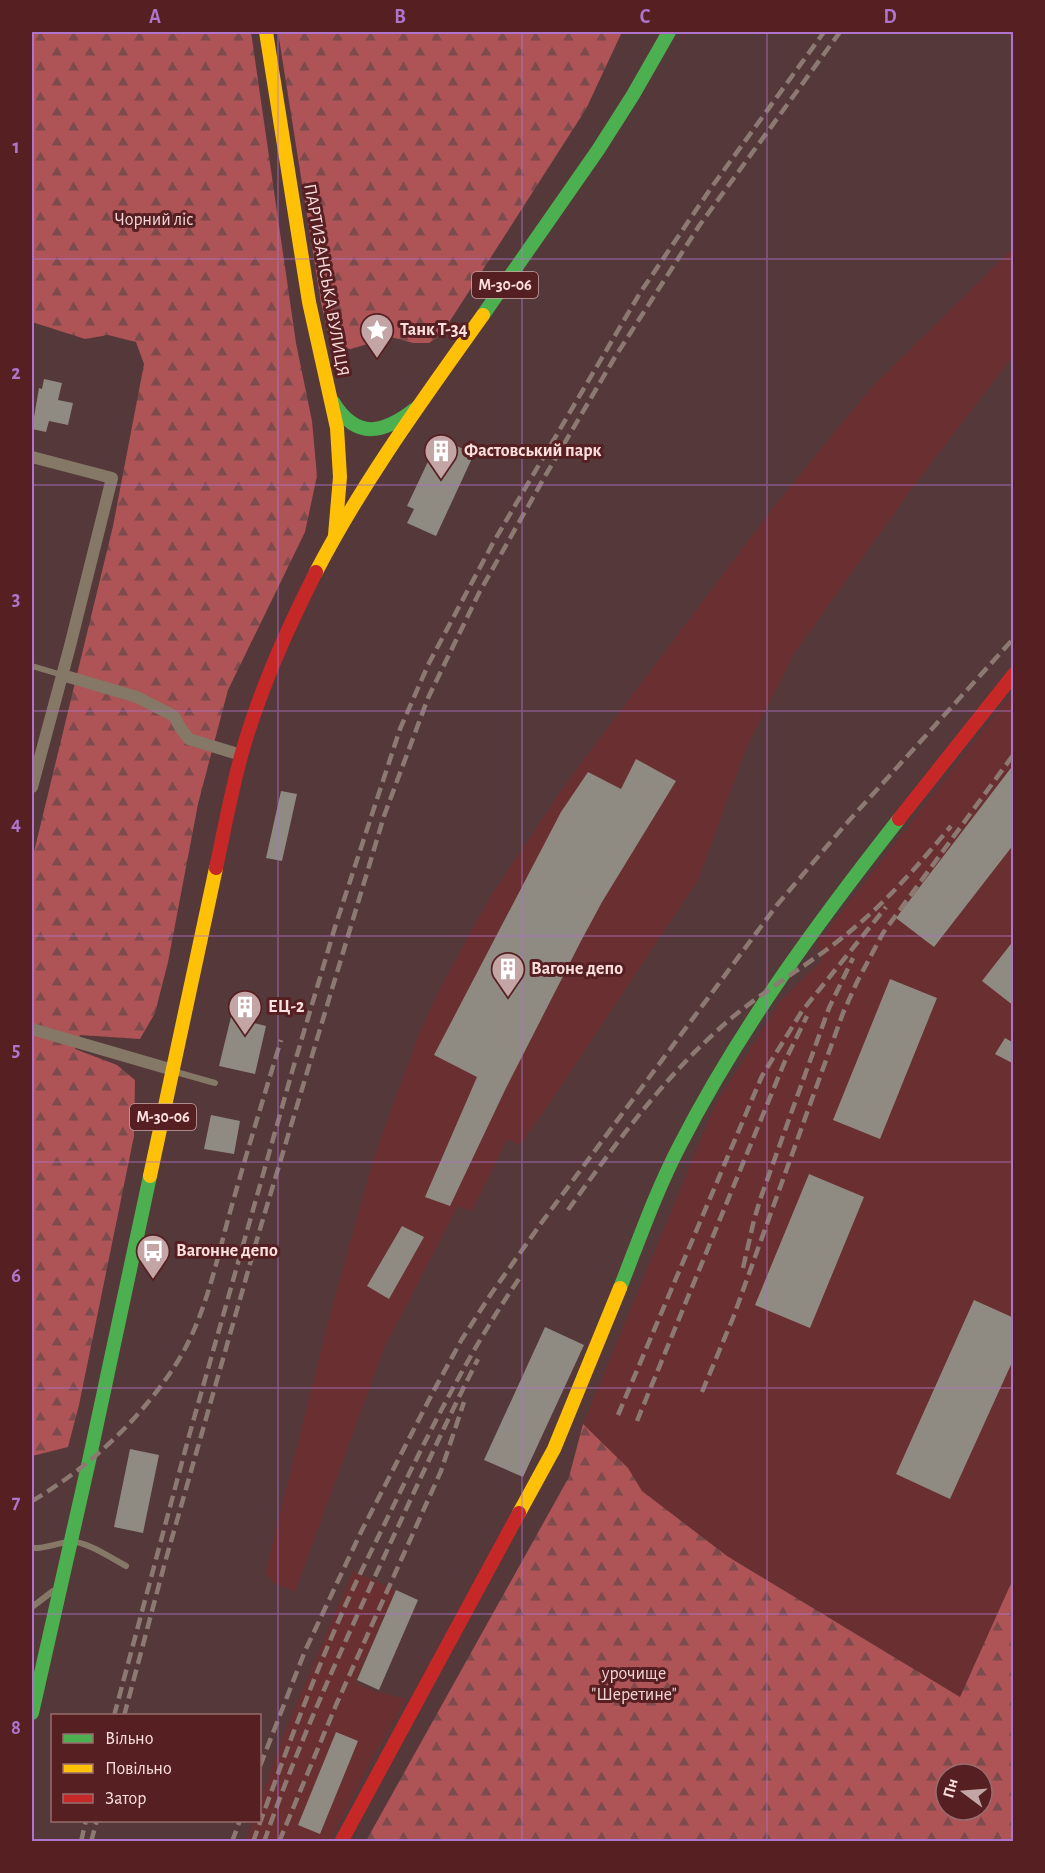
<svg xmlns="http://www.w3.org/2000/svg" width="1045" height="1873" font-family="'Alegreya Sans',sans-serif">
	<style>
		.built { fill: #6a2f31 }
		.forest { fill: url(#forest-firs); fill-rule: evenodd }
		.building { fill: #908b82 }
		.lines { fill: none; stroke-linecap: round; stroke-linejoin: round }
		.lane { stroke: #857867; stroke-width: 6 }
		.street { stroke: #857867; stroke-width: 12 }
		.fast { stroke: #4caf50; stroke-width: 14 }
		.slow { stroke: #ffc107; stroke-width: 14 }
		.jam { stroke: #c62828; stroke-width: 14 }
		.rail { stroke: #8c7972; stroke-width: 4.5; stroke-dasharray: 12 6; stroke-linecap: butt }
		.grid { fill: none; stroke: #af74cb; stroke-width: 1.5; stroke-opacity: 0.55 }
		.labels { text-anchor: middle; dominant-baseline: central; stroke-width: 6; stroke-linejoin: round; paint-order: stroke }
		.shield { fill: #562023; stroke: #caa6a6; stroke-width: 1.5 }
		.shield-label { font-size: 16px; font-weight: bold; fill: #fcdfde }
		.park-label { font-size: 18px; fill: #f2d5d4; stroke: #562023 }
		.street-label { font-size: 18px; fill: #fcdfde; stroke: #562023 }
		.poi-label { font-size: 18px; font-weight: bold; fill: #fcdfde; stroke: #562023; text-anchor: start }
		.neatline { fill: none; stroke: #af74cb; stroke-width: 2 }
		.grid-label { font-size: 20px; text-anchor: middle; font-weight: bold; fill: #af74cb }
	</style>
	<defs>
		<pattern id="forest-firs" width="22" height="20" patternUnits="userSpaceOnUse" patternTransform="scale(1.5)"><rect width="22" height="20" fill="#ae5356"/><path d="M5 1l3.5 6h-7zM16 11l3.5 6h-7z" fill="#7d4b4c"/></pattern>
	</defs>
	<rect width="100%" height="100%" fill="#553839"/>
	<!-- built -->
	<path class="built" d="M 1013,248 L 1013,356 L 913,487 L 795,652 L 747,746 L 698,880 L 548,1106 L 519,1145 L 507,1139 L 472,1211 L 458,1206 L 384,1348 L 295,1592 L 274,1583 L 265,1573 L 326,1329 L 374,1157 L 420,1031 L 440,988 L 489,899 L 567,782 L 769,513 L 832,435 L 872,387 Z
		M 1013,692 L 1013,1579 L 960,1697 L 727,1556 L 642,1491 L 628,1468 L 583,1424 L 715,1105 L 781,1000 L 822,960 L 817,943 Z
		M 353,1571 L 396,1590 L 355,1683 L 374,1691 L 406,1699 L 372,1759 L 330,1841 L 246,1842 L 253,1821 L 260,1820 L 260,1802 L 285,1731 Z"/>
	<!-- forest -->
	<path class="forest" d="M 32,32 L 251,32 L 296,343 L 312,421 L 317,476 L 305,532 L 228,690 L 198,804 L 168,962 L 155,1013 L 140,1039 L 80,1035 L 75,1049 L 117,1065 L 135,1080 L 134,1136 L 79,1405 L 68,1447 L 32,1456 L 32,860 L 113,526 L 144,364 L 136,342 L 108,335 L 85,339 L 32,322 Z
		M 278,32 L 622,32 L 586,109 L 441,335 L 429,343 L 413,343 L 391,337 L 351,349 L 338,348 L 329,337 L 321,303 Z
		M 583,1424 L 628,1468 L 642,1491 L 727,1556 L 960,1697 L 1013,1579 L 1013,1841 L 366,1841 L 569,1477 ZM 946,1774 L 982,1774 L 982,1810 L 946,1810 Z"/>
	<!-- building -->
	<path class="building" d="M 44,379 L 62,383 L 58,400 L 73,403 L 68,425 L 49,421 L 46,432 L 32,429 L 39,388 L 42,389 Z
		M 446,441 L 474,454 L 436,536 L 407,523 L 414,509 L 407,506 L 433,451 L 440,454 Z
		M 636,759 L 676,781 L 602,902 L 581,941 L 506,1088 L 450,1206 L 425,1197 L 477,1077 L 434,1055 L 561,812 L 588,772 L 621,789 Z
		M 1014,764 L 1014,844 L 934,947 L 896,918 Z
		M 281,791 L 297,794 L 282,861 L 266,858 Z
		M 1014,940 L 1014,1006 L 982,981 Z
		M 890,979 L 937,998 L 880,1139 L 833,1120 Z
		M 231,1017 L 266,1026 L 255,1074 L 219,1066 Z
		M 1005,1038 L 1014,1043 L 1014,1064 L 995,1054 Z
		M 211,1115 L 240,1121 L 234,1154 L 204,1149 Z
		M 809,1174 L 864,1197 L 810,1328 L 755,1305 Z
		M 402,1226 L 424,1237 L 389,1299 L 367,1286 Z
		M 974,1300 L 1014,1318 L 1014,1358 L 950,1499 L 896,1474 Z
		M 545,1327 L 584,1345 L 523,1477 L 484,1460 Z
		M 130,1449 L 159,1455 L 143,1533 L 114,1527 Z
		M 396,1590 L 418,1600 L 379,1690 L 357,1680 Z
		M 336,1732 L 358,1741 L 320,1834 L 298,1825 Z"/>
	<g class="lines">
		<!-- lane -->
		<path class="lane" d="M 32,666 L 62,675
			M 176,1072 L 215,1083
			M 32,1548 C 45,1549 56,1543 69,1542 C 85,1540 111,1558 126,1566
			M 32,1607 L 53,1591"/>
		<!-- street -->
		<path class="street" d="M 32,457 L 112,478 L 70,646 L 32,787
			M 62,675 L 137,697 L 174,716 L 181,729 L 189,739 L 241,755
			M 32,1029 L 173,1070"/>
		<!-- fast -->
		<path class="fast" d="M 483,315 L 598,150 L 633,95 L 669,32
			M 333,402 C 357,441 384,433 415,409
			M 620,1288 C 639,1240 656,1191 680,1145 C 740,1028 818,922 899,819
			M 32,1713 L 89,1461 L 150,1176"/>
		<!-- slow -->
		<path class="slow" d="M 266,32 L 309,302 L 337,428 L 340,477 L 335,535
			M 316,572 C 363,481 424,398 483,315
			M 150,1176 L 216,868
			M 519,1513 L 554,1449 L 620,1288"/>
		<!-- jam -->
		<path class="jam" d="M 899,819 L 1014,674
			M 216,868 C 224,831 231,793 241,756 C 259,691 286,631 316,572
			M 341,1842 L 519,1513"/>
		<!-- rail -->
		<path class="rail" d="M 568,1210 C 614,1146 660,1082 719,1029 C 760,991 811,965 854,928 C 890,898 921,862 951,826
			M 743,1268 L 754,1220 L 761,1197 L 829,1008 L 853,958
			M 702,1392 L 733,1318 L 843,1013 L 857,982 L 883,933 L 1014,754
			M 618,1415 L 762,1076 L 802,1011 L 886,907
			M 637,1421 L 785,1061 L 807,1016
			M 32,1501 C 90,1467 142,1418 178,1361 C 208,1312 218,1252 234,1198 C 249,1145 265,1093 281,1040
			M 114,1716 L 189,1436 L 294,1065 L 335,927 L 400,729 L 429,663 L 493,543 L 640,293 L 711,188 L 824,32
			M 124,1716 L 164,1566 L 260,1229 L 384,816 L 428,698 L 479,593 L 544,478 L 615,357 L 699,226 L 840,32
			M 260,1766 L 305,1651 L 361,1532 L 433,1392 L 462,1339 L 491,1294 L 542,1222 L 777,905 L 845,825 L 1014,638
			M 81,1842 L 86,1820
			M 91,1842 L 97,1820
			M 232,1842 L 240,1820
			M 253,1842 C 281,1765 309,1688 342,1613 C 361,1570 383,1528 403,1486 C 439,1413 475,1342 521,1276
			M 264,1842 C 298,1744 341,1650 384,1557 C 415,1490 445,1424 478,1359
			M 279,1842 L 336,1705 L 441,1471 L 464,1402"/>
	</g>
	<!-- grid -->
	<path class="grid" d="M 278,32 L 278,1842M 522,32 L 522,1842M 767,32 L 767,1842M 32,259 L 1014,259M 32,485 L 1014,485M 32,711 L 1014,711M 32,936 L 1014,936M 32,1162 L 1014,1162M 32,1388 L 1014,1388M 32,1614 L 1014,1614"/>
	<!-- icons -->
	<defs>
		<g id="sight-pin" transform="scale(1.725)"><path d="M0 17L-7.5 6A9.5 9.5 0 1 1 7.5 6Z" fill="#c2a5a4" stroke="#562023"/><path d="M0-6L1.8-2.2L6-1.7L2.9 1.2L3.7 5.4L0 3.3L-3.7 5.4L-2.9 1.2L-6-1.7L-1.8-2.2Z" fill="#fff"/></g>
		<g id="building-pin" transform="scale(1.725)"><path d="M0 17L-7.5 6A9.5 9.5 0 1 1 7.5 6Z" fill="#c2a5a4" stroke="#562023"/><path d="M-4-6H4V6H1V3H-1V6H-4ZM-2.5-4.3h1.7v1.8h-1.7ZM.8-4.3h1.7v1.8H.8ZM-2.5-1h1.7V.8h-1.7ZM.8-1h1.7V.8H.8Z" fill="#fff"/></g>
		<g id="bus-pin" transform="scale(1.725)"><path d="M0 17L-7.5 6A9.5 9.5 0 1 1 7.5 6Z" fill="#c2a5a4" stroke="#562023"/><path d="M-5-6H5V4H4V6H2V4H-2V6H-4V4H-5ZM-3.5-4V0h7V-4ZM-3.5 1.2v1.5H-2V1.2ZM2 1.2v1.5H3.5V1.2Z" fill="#fff"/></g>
	</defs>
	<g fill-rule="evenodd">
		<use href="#sight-pin" x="377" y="330"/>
		<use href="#building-pin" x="441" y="451"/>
		<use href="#building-pin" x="508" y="969"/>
		<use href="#building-pin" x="245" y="1007"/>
		<use href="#bus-pin" x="153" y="1251"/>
	</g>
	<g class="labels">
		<!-- shield labels -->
		<g class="shield">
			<rect x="472" y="272" width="66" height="26" rx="4.5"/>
			<rect x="130" y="1104" width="66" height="26" rx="4.5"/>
		</g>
		<g class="shield-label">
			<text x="505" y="285">М-30-06</text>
			<text x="163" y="1117">М-30-06</text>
		</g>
		<!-- park labels -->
		<g class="park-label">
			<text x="154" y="220">Чорний ліс</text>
			<text x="634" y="1674">урочище<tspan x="634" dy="21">"Шеретине"</tspan></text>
		</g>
		<!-- street labels -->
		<g class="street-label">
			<text transform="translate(326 280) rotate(80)">ПАРТИЗАНСЬКА ВУЛИЦЯ</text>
		</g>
		<!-- poi labels -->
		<g class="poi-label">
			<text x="400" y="330">Танк Т-34</text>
			<text x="464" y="451">Фастовський парк</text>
			<text x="531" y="969">Вагоне депо</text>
			<text x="268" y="1007">ЕЦ-2</text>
			<text x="176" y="1251">Вагонне депо</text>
		</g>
	</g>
	<!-- border -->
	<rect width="1045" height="1873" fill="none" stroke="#562023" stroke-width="66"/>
	<!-- legend -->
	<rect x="51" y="1714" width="210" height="108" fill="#562023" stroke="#986c6e" stroke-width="1.5"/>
	<rect x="63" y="1734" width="30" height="9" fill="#4caf50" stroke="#986c6e" stroke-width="1.5"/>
	<text x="105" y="1744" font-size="18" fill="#fcdfde">Вільно</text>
	<rect x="63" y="1764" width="30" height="9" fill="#ffc107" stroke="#986c6e" stroke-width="1.5"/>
	<text x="105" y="1774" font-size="18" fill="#fcdfde">Повільно</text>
	<rect x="63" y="1794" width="30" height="9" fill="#c62828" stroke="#986c6e" stroke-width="1.5"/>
	<text x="105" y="1804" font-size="18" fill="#fcdfde">Затор</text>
	<!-- north arrow -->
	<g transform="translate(964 1792) rotate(286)"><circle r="28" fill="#562023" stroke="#986c6e" stroke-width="1.5"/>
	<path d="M0-4.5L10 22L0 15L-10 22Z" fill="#c2a5a4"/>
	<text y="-9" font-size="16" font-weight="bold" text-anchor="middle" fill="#fcdfde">Пн</text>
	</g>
	<rect x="33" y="33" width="979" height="1807" class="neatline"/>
	<g class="grid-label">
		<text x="155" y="23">A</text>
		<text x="400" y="23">B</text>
		<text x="645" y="23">C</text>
		<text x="890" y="23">D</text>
		<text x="16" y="153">1</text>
		<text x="16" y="379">2</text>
		<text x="16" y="605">3</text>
		<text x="16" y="830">4</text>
		<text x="16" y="1056">5</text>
		<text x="16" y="1282">6</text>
		<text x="16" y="1508">7</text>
		<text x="16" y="1734">8</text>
	</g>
</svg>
